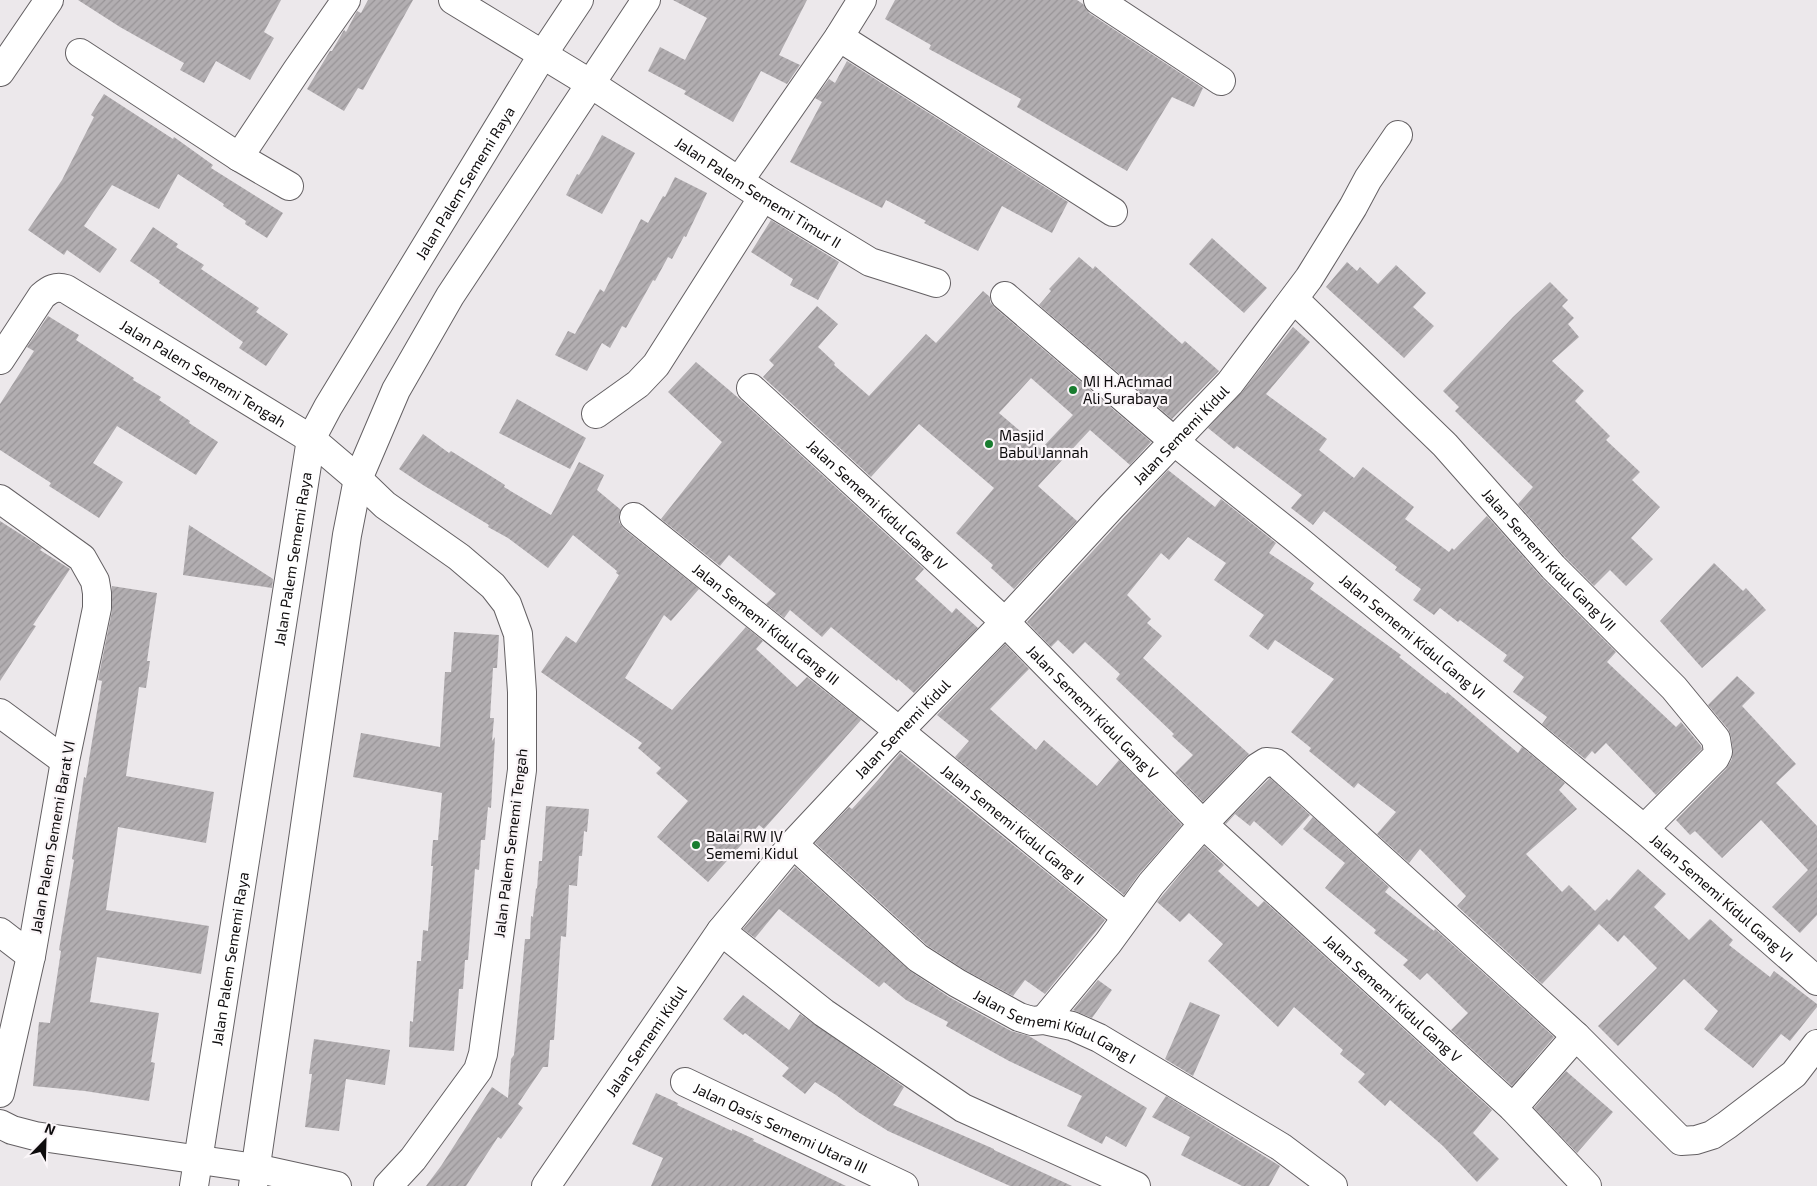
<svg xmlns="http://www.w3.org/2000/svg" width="1817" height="1186" font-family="'Exo 2',sans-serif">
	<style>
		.building { fill: url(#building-hatch); fill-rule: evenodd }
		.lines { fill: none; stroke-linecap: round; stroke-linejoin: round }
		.minor-casing { stroke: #646063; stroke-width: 30 }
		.minor { stroke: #fff; stroke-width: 28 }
		.poi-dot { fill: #187c2f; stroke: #faf5f8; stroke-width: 2 }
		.labels { text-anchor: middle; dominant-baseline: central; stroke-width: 4.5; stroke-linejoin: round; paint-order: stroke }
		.street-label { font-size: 15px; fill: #0e0c0d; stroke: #faf5f8 }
		.poi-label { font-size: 15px; fill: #0e0c0d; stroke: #faf5f8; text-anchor: start }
	</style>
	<defs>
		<pattern id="building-hatch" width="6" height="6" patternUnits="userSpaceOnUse" patternTransform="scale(1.25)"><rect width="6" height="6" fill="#b2aeb1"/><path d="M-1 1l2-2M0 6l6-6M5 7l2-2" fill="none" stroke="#989497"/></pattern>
	</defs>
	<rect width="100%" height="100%" fill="#ece8eb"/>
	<!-- building -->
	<path class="building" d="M 78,0 L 281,0 L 264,32 L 274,38 L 250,80 L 216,61 L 204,83 L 180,70 L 184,63 L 120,27 Z
		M 368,0 L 413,0 L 363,90 L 358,88 L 344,111 L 307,89 L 330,51 L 332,51 L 344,30 L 346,32 L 357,11 L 361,13 Z
		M 673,0 L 807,0 L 779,55 L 800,65 L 787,84 L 761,71 L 733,122 L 684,94 L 686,91 L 648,71 L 660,47 L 685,60 L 707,18 Z
		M 895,0 L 1077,0 L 1083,4 L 1089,13 L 1203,88 L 1194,107 L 1172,97 L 1127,171 L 1017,107 L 1021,99 L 929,49 L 931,45 L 885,19 Z
		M 847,61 L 1068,202 L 1052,233 L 1002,206 L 978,251 L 924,223 L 926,221 L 886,200 L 882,208 L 790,162 L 822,102 L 815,98 L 829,79 L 835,83 Z
		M 104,94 L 173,139 L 174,137 L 213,165 L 211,168 L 283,213 L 267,238 L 245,224 L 246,221 L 223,206 L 224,204 L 178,174 L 159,209 L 112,185 L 84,226 L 117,249 L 100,273 L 67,250 L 64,255 L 28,230 L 62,180 L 94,117 L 91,115 Z
		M 602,135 L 635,153 L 602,214 L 566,195 L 577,174 L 579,175 L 589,159 Z
		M 675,177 L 707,193 L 686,237 L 684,236 L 672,259 L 668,257 L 655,281 L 653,280 L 626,328 L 622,326 L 610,348 L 602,343 L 587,371 L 555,355 L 568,331 L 575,334 L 600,289 L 604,292 L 641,219 L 648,223 L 663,196 L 665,197 Z
		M 771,220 L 839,262 L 818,300 L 790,285 L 793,279 L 751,252 Z
		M 153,227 L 178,244 L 176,247 L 204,265 L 201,269 L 259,308 L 256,312 L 288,334 L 266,366 L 239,348 L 243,342 L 159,283 L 160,281 L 130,261 Z
		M 1212,238 L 1267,288 L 1244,313 L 1189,264 Z
		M 1079,257 L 1093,269 L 1095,266 L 1182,344 L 1185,341 L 1219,371 L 1172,419 L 1039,305 L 1051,291 L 1049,289 Z
		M 1347,262 L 1357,271 L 1360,267 L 1378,284 L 1396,265 L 1426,293 L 1413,307 L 1434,326 L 1404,358 L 1326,287 Z
		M 1550,282 L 1568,300 L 1562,306 L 1574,318 L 1568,324 L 1579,337 L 1552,361 L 1584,391 L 1575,401 L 1610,436 L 1606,440 L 1640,472 L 1632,480 L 1660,507 L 1631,538 L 1653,559 L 1626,586 L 1610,570 L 1594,586 L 1564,556 L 1518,504 L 1533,487 L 1455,411 L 1459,407 L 1443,391 L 1513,317 Z
		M 983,291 L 990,297 L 990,302 L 995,308 L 1151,442 L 1130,465 L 1090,430 L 1038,486 L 1077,521 L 1014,589 L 991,568 L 993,565 L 956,533 L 994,488 L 919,424 L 871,477 L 763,377 L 774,365 L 769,360 L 817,306 L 838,324 L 818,347 L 835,363 L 834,365 L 869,396 L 926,334 L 936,343 ZM 1031,378 L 1073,415 L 1041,449 L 999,413 Z
		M 48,316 L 79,335 L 76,340 L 134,378 L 133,380 L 161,397 L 159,400 L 190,421 L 189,423 L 218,442 L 196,475 L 117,426 L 93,463 L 123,482 L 99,518 L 49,486 L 51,483 L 0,450 L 0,404 L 34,351 L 27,347 Z
		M 1293,327 L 1310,342 L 1266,394 L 1327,439 L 1319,450 L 1354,478 L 1363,467 L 1414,507 L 1405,519 L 1449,552 L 1452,548 L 1454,550 L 1487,516 L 1542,578 L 1616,652 L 1607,662 L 1676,727 L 1681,722 L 1701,746 L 1702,749 L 1656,795 L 1606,743 L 1595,754 L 1592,751 L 1585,759 L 1542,724 L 1547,717 L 1513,692 L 1524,677 L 1503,661 L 1507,655 L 1460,620 L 1458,622 L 1440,608 L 1434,615 L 1413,600 L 1421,589 L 1395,570 L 1397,567 L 1324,511 L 1313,525 L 1291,508 L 1302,495 L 1237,446 L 1234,449 L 1208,428 L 1242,392 Z
		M 696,362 L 742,401 L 924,569 L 915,579 L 952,613 L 956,608 L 978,628 L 914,693 L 898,679 L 897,681 L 831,627 L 822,637 L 790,610 L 784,618 L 766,604 L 776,594 L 729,555 L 720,566 L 661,519 L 722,442 L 668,392 Z
		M 517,399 L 586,438 L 570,469 L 499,433 Z
		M 423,434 L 449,453 L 451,451 L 505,485 L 504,487 L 551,515 L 579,462 L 604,475 L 597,490 L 621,510 L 619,515 L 619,522 L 624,529 L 699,589 L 671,621 L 664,615 L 625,678 L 672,710 L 746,627 L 763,641 L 756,649 L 797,687 L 807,677 L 861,720 L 764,829 L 759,825 L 708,882 L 657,837 L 688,801 L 656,773 L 661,768 L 638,748 L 642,743 L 541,672 L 566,636 L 576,643 L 619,575 L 616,573 L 617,571 L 573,535 L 548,568 L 508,538 L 488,527 L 489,525 L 423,485 L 399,469 Z
		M 1168,470 L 1215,507 L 1221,499 L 1276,543 L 1269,553 L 1314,583 L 1310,589 L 1401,655 L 1399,657 L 1446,694 L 1447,692 L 1518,753 L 1522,747 L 1565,783 L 1559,790 L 1577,809 L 1526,854 L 1562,892 L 1569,885 L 1595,911 L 1607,899 L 1609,901 L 1638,869 L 1666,894 L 1654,907 L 1689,940 L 1710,919 L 1733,940 L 1729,945 L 1770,977 L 1774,971 L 1817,1004 L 1817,1007 L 1790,1041 L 1781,1034 L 1753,1068 L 1704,1029 L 1718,1011 L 1684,979 L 1618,1046 L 1598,1026 L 1657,968 L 1624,935 L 1618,942 L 1599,924 L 1542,984 L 1457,906 L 1466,896 L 1420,849 L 1409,863 L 1377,834 L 1396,812 L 1358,783 L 1354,788 L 1309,751 L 1311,748 L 1291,732 L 1334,679 L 1275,640 L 1268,650 L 1249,636 L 1264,615 L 1214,580 L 1226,563 L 1188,537 L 1169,560 L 1161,553 L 1127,595 L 1151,619 L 1147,623 L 1162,636 L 1143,658 L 1249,754 L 1203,802 L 1175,773 L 1193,755 L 1172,736 L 1174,734 L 1116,679 L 1120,674 L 1085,642 L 1073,654 L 1058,640 L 1051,647 L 1027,622 Z
		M 0,521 L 36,544 L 42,548 L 40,550 L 70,569 L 33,625 L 36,626 L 0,681 Z
		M 189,525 L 273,579 L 272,588 L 183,575 Z
		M 1714,563 L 1743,591 L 1746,588 L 1766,610 L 1702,668 L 1660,621 Z
		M 112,586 L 157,593 L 147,661 L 150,661 L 146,688 L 139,687 L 126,776 L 214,792 L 206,843 L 118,827 L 106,910 L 209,926 L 201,974 L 97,957 L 90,1002 L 159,1013 L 151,1062 L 155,1063 L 149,1101 L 85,1091 L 33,1086 L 39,1022 L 50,1023 L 61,951 L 59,950 L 74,860 L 72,859 L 84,777 L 86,778 L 102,681 L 98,680 L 112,611 Z
		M 454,632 L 499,635 L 497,668 L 493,668 L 490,718 L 494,718 L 492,741 L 495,737 L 491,808 L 488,807 L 485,840 L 481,840 L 479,870 L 475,869 L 468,960 L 465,960 L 463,989 L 459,989 L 454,1051 L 409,1047 L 410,1021 L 413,1022 L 417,961 L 421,961 L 423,930 L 428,931 L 433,866 L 431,866 L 433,840 L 438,840 L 442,793 L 353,777 L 361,733 L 440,747 L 445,672 L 451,672 Z
		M 1005,644 L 1029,669 L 990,709 L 1036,750 L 1044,740 L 1097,786 L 1119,760 L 1182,825 L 1139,874 L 1124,895 L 955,757 L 969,741 L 937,715 Z
		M 1737,676 L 1755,693 L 1742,706 L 1796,764 L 1776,783 L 1817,826 L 1817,915 L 1800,933 L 1772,907 L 1808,870 L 1761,820 L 1722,858 L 1695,831 L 1690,835 L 1676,820 L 1726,769 L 1732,759 L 1733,750 L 1731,736 L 1728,729 L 1708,705 Z
		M 900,753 L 1105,920 L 1045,994 L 1025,980 L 1013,996 L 965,970 L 928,946 L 815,843 L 849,807 L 852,809 L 879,779 Z
		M 1270,778 L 1310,815 L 1282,846 L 1254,821 L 1250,826 L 1235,814 L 1226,824 L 1225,823 Z
		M 546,806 L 589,809 L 587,832 L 584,831 L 582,856 L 579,856 L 577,886 L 569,885 L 566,937 L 561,936 L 554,1040 L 550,1040 L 548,1067 L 543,1067 L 518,1104 L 523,1108 L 501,1139 L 498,1137 L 466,1186 L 426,1186 L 441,1166 L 492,1087 L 508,1098 L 511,1059 L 514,1055 L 525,939 L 530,939 L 531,916 L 533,917 L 536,888 L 537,889 L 539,861 L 542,861 Z
		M 1313,817 L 1389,887 L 1385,892 L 1434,931 L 1435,929 L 1554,1037 L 1512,1086 L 1451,1030 L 1468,1013 L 1427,973 L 1420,980 L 1403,965 L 1408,960 L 1374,933 L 1376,930 L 1325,888 L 1345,863 L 1303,829 Z
		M 1204,846 L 1224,865 L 1218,871 L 1258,907 L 1264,901 L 1492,1110 L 1473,1133 L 1499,1159 L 1477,1182 L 1443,1146 L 1390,1100 L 1385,1106 L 1358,1082 L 1365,1074 L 1340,1054 L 1343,1050 L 1294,1007 L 1278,1027 L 1208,961 L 1223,944 L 1189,913 L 1180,922 L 1157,902 Z
		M 795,867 L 910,971 L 949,997 L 1011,1031 L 1029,1036 L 1147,1108 L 1126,1147 L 1106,1136 L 1102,1144 L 1067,1126 L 1082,1096 L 1009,1061 L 946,1026 L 948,1022 L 906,1000 L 884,982 L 879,987 L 779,909 L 755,938 L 743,929 Z
		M 1098,980 L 1112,990 L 1092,1018 L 1073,1010 Z
		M 743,995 L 789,1030 L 800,1014 L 904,1087 L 893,1105 L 994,1149 L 994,1150 L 1072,1186 L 1010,1186 L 888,1131 L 858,1112 L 836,1095 L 815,1082 L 805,1094 L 782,1076 L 789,1068 L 745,1033 L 743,1035 L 723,1019 Z
		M 1190,1002 L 1220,1015 L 1193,1076 L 1165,1059 Z
		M 314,1039 L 390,1050 L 385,1085 L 346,1079 L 339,1131 L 305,1127 L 312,1074 L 309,1074 Z
		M 1566,1071 L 1613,1112 L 1577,1153 L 1534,1108 Z
		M 656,1093 L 678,1103 L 677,1105 L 732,1131 L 732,1129 L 754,1139 L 753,1141 L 846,1186 L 651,1186 L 663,1158 L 632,1144 Z
		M 1166,1096 L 1280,1166 L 1269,1186 L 1242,1186 L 1181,1155 L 1190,1137 L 1152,1117 Z"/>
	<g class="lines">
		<!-- minor casing -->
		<g class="minor-casing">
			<g id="minor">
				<path id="s1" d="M 453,0 L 591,84 L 763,197 L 870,262 L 936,283"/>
				<path d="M 1098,0 L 1221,81"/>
				<path d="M 839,37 L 1113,212"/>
				<path d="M 80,53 L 239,157 L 289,186"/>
				<path d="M 0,72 L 49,0"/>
				<path d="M 239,157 L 297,70 L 346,0"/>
				<path d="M 739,181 L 839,37 L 862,0"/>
				<path id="s2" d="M 1005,296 L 1175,442 L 1299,541 L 1644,829 L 1817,981"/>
				<path id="s3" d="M 1294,299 L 1445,445 L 1553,567 L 1674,688 L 1716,739 L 1718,752 L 1715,758 L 1644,829"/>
				<path id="s4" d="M 0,360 L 42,296 C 50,289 56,286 66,289 L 311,439 L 358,479 L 385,505 L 459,557 L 493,586 L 507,604 L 518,634 L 522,692 L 522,770 L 483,1054 L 478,1070 L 413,1159 L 388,1186"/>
				<path id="s5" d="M 751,388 L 1005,622 L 1203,824 L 1513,1108 L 1576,1036"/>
				<path d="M 596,414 L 638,384 L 656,365 L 763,197"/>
				<path d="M 0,499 L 82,558 L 95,581 L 97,593 L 97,608 L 65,761 L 31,956 L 0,1093"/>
				<path id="s6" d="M 634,517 L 899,731 L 1126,917"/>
				<path d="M 0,713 L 65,761"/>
				<path id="s7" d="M 793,844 L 918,958 L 957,983 L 1019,1017 L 1032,1021 L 1044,1020 L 1072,1026 L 1099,1038 L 1281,1147 L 1333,1186"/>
				<path d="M 721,931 L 824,1013 L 963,1108 L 1136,1186"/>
				<path d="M 0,932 L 31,956"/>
				<path d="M 1044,1020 L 1108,943 L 1151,884 L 1203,824 L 1258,767 L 1266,762 L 1276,763 L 1576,1036 L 1681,1141 L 1696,1140 L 1712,1135 L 1727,1125 L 1794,1074 L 1817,1044"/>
				<path id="s8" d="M 685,1082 L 904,1186"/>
				<path d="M 1513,1108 L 1587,1186"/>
				<path d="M 0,1124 L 12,1130 L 35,1136 L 255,1168 L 337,1186"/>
				<path id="s9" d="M 194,1186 L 311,439 L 328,407 L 543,54 L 579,0"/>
				<path d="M 253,1186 L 347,535 L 358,479 L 396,390 L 450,296 L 646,0"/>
				<path id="s10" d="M 546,1186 L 721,931 L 793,844 L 899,731 L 1005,622 L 1111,507 L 1230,383 L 1309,278 L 1353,207 L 1368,179 L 1398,135"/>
			</g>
		</g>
		<!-- minor -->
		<use href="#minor" class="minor"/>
	</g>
	<!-- markers -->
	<g class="poi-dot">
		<circle cx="1073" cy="390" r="5"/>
		<circle cx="989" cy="444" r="5"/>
		<circle cx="696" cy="845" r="5"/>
	</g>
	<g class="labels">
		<!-- street labels -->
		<g class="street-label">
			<text stroke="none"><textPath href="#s9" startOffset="1055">Jalan Palem Sememi Raya</textPath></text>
			<text stroke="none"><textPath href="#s1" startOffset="361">Jalan Palem Sememi Timur II</textPath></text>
			<text stroke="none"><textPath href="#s4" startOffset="264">Jalan Palem Sememi Tengah</textPath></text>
			<text stroke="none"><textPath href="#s10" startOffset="986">Jalan Sememi Kidul</textPath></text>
			<text stroke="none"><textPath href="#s5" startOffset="172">Jalan Sememi Kidul Gang IV</textPath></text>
			<text stroke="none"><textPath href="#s9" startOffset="635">Jalan Palem Sememi Raya</textPath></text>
			<text stroke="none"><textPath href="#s3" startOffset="365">Jalan Sememi Kidul Gang VII</textPath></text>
			<text stroke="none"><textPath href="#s6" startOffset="170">Jalan Sememi Kidul Gang III</textPath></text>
			<text stroke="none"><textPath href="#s2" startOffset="531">Jalan Sememi Kidul Gang VI</textPath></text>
			<text stroke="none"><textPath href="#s5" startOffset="471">Jalan Sememi Kidul Gang V</textPath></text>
			<text stroke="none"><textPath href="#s10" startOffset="581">Jalan Sememi Kidul</textPath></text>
			<text stroke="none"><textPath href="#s6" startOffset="488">Jalan Sememi Kidul Gang II</textPath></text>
			<text transform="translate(52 837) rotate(-80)">Jalan Palem Sememi Barat VI</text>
			<text transform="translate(510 843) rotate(-83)">Jalan Palem Sememi Tengah</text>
			<text stroke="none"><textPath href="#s2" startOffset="936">Jalan Sememi Kidul Gang VI</textPath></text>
			<text stroke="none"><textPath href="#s9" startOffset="230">Jalan Palem Sememi Raya</textPath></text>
			<text stroke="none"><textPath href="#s5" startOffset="886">Jalan Sememi Kidul Gang V</textPath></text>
			<text stroke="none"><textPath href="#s7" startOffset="324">Jalan Sememi Kidul Gang I</textPath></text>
			<text stroke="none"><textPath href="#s10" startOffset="176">Jalan Sememi Kidul</textPath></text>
			<text stroke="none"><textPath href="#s8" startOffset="106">Jalan Oasis Sememi Utara III</textPath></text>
		</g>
		<!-- poi labels -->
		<g class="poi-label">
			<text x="1083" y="381">MI H.Achmad<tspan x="1083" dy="17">Ali Surabaya</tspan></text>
			<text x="999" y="435">Masjid<tspan x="999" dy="17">Babul Jannah</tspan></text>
			<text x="706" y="836">Balai RW IV<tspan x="706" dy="17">Sememi Kidul</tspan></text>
		</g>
	</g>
	<!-- north arrow -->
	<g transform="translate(45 1141) rotate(23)" stroke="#faf5f8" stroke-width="4" paint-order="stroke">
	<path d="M0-4L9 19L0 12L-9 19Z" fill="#0e0c0d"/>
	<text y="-8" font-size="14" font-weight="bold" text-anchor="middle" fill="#0e0c0d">N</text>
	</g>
</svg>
